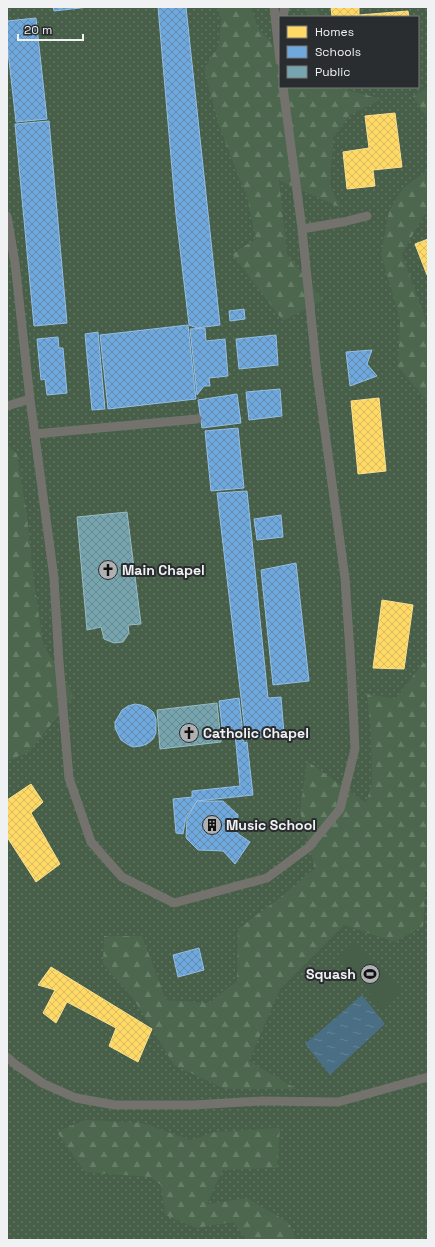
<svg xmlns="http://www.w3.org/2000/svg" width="435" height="1247" font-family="'Space Grotesk',sans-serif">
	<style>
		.grass { fill: url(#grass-dots); fill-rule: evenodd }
		.forest { fill: url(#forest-firs) }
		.garden { fill: #475e48 }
		.water { fill: url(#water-ripples) }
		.homes { fill: url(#homes-cross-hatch); stroke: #fae090 }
		.schools { fill: url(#schools-cross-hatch); stroke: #95bee3 }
		.public { fill: url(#public-cross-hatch); stroke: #9abcc3 }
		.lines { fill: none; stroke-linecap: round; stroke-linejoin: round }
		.service { stroke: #74726d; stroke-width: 9 }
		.labels { text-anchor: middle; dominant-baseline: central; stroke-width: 4; stroke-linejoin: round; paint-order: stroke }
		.poi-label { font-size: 14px; font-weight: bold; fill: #eff1f3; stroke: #2a2d2f; text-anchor: start }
	</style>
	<defs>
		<pattern id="grass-dots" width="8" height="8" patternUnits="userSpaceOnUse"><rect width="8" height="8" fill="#475e48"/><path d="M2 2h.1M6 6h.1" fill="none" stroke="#627663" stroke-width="1.8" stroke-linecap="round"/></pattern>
		<pattern id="forest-firs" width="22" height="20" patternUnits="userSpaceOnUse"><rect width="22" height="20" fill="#4c674d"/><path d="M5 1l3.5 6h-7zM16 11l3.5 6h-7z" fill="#667d67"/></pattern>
		<pattern id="water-ripples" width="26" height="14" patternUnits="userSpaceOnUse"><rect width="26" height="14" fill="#4a6f85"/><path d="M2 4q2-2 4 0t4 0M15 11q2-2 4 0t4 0" fill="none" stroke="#648497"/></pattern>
		<pattern id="homes-cross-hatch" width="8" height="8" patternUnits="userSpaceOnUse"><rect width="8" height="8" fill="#ffd966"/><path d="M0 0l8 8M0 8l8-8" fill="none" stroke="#dabc60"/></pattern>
		<pattern id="schools-cross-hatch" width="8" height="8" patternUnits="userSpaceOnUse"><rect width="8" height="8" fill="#6fa8dc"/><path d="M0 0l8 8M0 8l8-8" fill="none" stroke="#638bb0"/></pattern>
		<pattern id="public-cross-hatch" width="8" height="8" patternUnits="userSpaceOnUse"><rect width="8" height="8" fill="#76a5af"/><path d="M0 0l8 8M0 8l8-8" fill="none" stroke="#688990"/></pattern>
	</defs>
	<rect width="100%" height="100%" fill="#353739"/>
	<!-- grass -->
	<path class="grass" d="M 7,7 L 428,7 L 428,1240 L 7,1240 ZM 280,17 L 418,17 L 418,87 L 280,87 Z"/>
	<!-- forest -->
	<path class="forest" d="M 217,7 L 251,7 L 258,28 L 280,52 L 280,87 L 335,87 L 382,99 L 350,115 L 333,138 L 330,186 L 341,208 L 279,180 L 287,254 L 323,300 L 283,321 L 232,254 L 256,239 L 247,197 L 219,126 L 204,69 L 219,45 L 221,20 Z
		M 306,7 L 317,7 L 319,17 L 308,17 Z
		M 428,87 L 428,118 L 427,118 L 413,96 Z
		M 428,170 L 428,214 L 424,215 L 402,254 L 428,326 L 428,402 L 398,367 L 400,319 L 381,254 L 389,211 L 403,188 Z
		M 7,445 L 17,454 L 27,515 L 32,566 L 43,644 L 74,696 L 29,752 L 7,761 Z
		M 428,662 L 428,886 L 426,888 L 423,926 L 395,942 L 344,925 L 280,989 L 249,1061 L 297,1089 L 225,1089 L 174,1065 L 133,998 L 103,964 L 104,936 L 142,936 L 166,1000 L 209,1003 L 237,981 L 238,929 L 277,900 L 315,868 L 300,811 L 307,761 L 366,803 L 372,783 L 371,733 L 367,694 L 395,699 L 423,663 Z
		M 85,1120 L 142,1123 L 191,1140 L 214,1132 L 280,1128 L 277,1168 L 223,1170 L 207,1204 L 247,1198 L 288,1222 L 297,1240 L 247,1240 L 233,1222 L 196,1228 L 165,1215 L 161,1185 L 150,1177 L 85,1172 L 57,1132 Z"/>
	<!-- garden -->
	<path class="garden" d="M 356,943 L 401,992 L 382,1009 L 340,957 Z"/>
	<!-- water -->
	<path class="water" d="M 362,995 L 385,1024 L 330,1075 L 305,1044 Z"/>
	<!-- homes -->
	<path class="homes" d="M 331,7 L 359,7 L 359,15 L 408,11 L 409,17 L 332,17 Z
		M 395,113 L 402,167 L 373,170 L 375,186 L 347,189 L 343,152 L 369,148 L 365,116 Z
		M 428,239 L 428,274 L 427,275 L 415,244 Z
		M 379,398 L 386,471 L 358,474 L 351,401 Z
		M 382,600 L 413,605 L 404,669 L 373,668 Z
		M 31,784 L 43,802 L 31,813 L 60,864 L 36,882 L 7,837 L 7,800 Z
		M 51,967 L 152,1029 L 138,1062 L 109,1046 L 116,1028 L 67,1002 L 56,1023 L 43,1013 L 55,990 L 38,985 Z"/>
	<!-- schools -->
	<path class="schools" d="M 53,7 L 89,7 L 54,11 Z
		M 158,7 L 186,7 L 220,325 L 197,328 L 189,325 L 176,215 Z
		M 36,18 L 47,119 L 16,122 L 7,43 L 7,21 Z
		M 49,121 L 67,323 L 34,326 L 15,124 Z
		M 244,309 L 245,319 L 230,321 L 229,311 Z
		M 188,325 L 196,399 L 108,409 L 100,335 Z
		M 205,328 L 206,341 L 225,339 L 228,376 L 209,378 L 210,386 L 204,386 L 197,395 L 190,329 Z
		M 98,332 L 105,409 L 92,410 L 85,334 Z
		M 276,335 L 278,365 L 239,369 L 236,339 Z
		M 58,337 L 59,348 L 63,348 L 67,393 L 47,395 L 45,379 L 41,380 L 37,339 Z
		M 372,350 L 367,364 L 377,376 L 350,386 L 346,352 Z
		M 280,389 L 282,416 L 249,420 L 246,392 Z
		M 237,394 L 241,423 L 202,428 L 198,400 Z
		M 238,428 L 244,488 L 211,491 L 205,431 Z
		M 247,491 L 268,698 L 281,697 L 284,733 L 246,740 L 217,493 Z
		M 281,515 L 283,537 L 257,540 L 254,519 Z
		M 296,563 L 309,681 L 273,685 L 261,570 Z
		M 239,698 L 244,743 L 247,742 L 253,795 L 197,801 L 186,817 L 183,834 L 176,833 L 173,799 L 192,797 L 192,791 L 240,786 L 235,734 L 223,736 L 219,701 Z
		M 135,704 L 141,705 L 147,707 L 153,712 L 156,719 L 156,733 L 153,739 L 147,744 L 141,746 L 133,747 L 127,744 L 121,740 L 115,728 L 115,722 L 122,710 L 128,706 Z
		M 197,801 L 223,801 L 238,815 L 237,833 L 250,842 L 235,864 L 223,851 L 198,850 L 186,838 L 187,818 Z
		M 199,948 L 204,970 L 178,977 L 173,955 Z"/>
	<!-- public -->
	<path class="public" d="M 127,512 L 141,624 L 128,625 L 129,633 L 123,642 L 114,643 L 104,639 L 101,627 L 87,630 L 77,517 Z
		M 217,703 L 221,742 L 160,749 L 157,710 Z"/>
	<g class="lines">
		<!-- service -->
		<path class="service" d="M 274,7 L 280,61
			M 283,17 L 285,7
			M 7,216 L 15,263 L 30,399
			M 302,229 L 343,222 L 367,216
			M 7,406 L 30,399 L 54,578 L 59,662 L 69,778 L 91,842 L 122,877 L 174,903 L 267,878 L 309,847 L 340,809 L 355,749 L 351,666 L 345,578 L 317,374 L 302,229 L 283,87
			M 35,434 L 197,419
			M 7,1057 L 16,1065 L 44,1084 L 76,1098 L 115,1105 L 193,1105 L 262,1101 L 338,1102 L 428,1077"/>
	</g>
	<!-- icons -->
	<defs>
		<g id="church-disc" transform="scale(1)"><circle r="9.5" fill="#aeb0b2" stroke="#2a2d2f"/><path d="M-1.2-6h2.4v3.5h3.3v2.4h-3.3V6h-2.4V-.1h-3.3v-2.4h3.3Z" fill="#111"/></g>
		<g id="building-disc" transform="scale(1)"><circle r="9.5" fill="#aeb0b2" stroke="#2a2d2f"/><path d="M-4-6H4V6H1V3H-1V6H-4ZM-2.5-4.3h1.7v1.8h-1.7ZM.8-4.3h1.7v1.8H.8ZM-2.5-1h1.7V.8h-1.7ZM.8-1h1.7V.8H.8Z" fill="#111"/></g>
		<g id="stadium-disc" transform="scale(1)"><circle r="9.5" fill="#aeb0b2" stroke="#2a2d2f"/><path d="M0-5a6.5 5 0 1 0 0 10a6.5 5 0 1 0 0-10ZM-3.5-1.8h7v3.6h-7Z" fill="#111"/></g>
	</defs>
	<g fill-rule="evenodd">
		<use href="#church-disc" x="108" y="570"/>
		<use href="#church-disc" x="189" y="733"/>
		<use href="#building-disc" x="212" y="825"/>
		<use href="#stadium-disc" x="370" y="974"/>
	</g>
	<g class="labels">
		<!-- poi labels -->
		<g class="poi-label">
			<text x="122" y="570">Main Chapel</text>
			<text x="203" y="733">Catholic Chapel</text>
			<text x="226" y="825">Music School</text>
			<text x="356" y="974" text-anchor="end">Squash</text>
		</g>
	</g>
	<!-- border -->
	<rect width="435" height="1247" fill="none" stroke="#eff1f3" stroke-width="16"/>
	<!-- legend -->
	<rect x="279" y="16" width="140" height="72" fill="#2a2d2f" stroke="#797b7d"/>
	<rect x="287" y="26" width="20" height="12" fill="#ffd966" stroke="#797b7d"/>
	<text x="315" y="36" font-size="12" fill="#eff1f3">Homes</text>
	<rect x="287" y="46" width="20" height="12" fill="#6fa8dc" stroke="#797b7d"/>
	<text x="315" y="56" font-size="12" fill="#eff1f3">Schools</text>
	<rect x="287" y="66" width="20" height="12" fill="#76a5af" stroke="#797b7d"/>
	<text x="315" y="76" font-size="12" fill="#eff1f3">Public</text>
	<!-- scale -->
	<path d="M18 34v6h65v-6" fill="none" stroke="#eff1f3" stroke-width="2"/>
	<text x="24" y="34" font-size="12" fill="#eff1f3" stroke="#2a2d2f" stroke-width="3" paint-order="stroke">20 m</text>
</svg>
